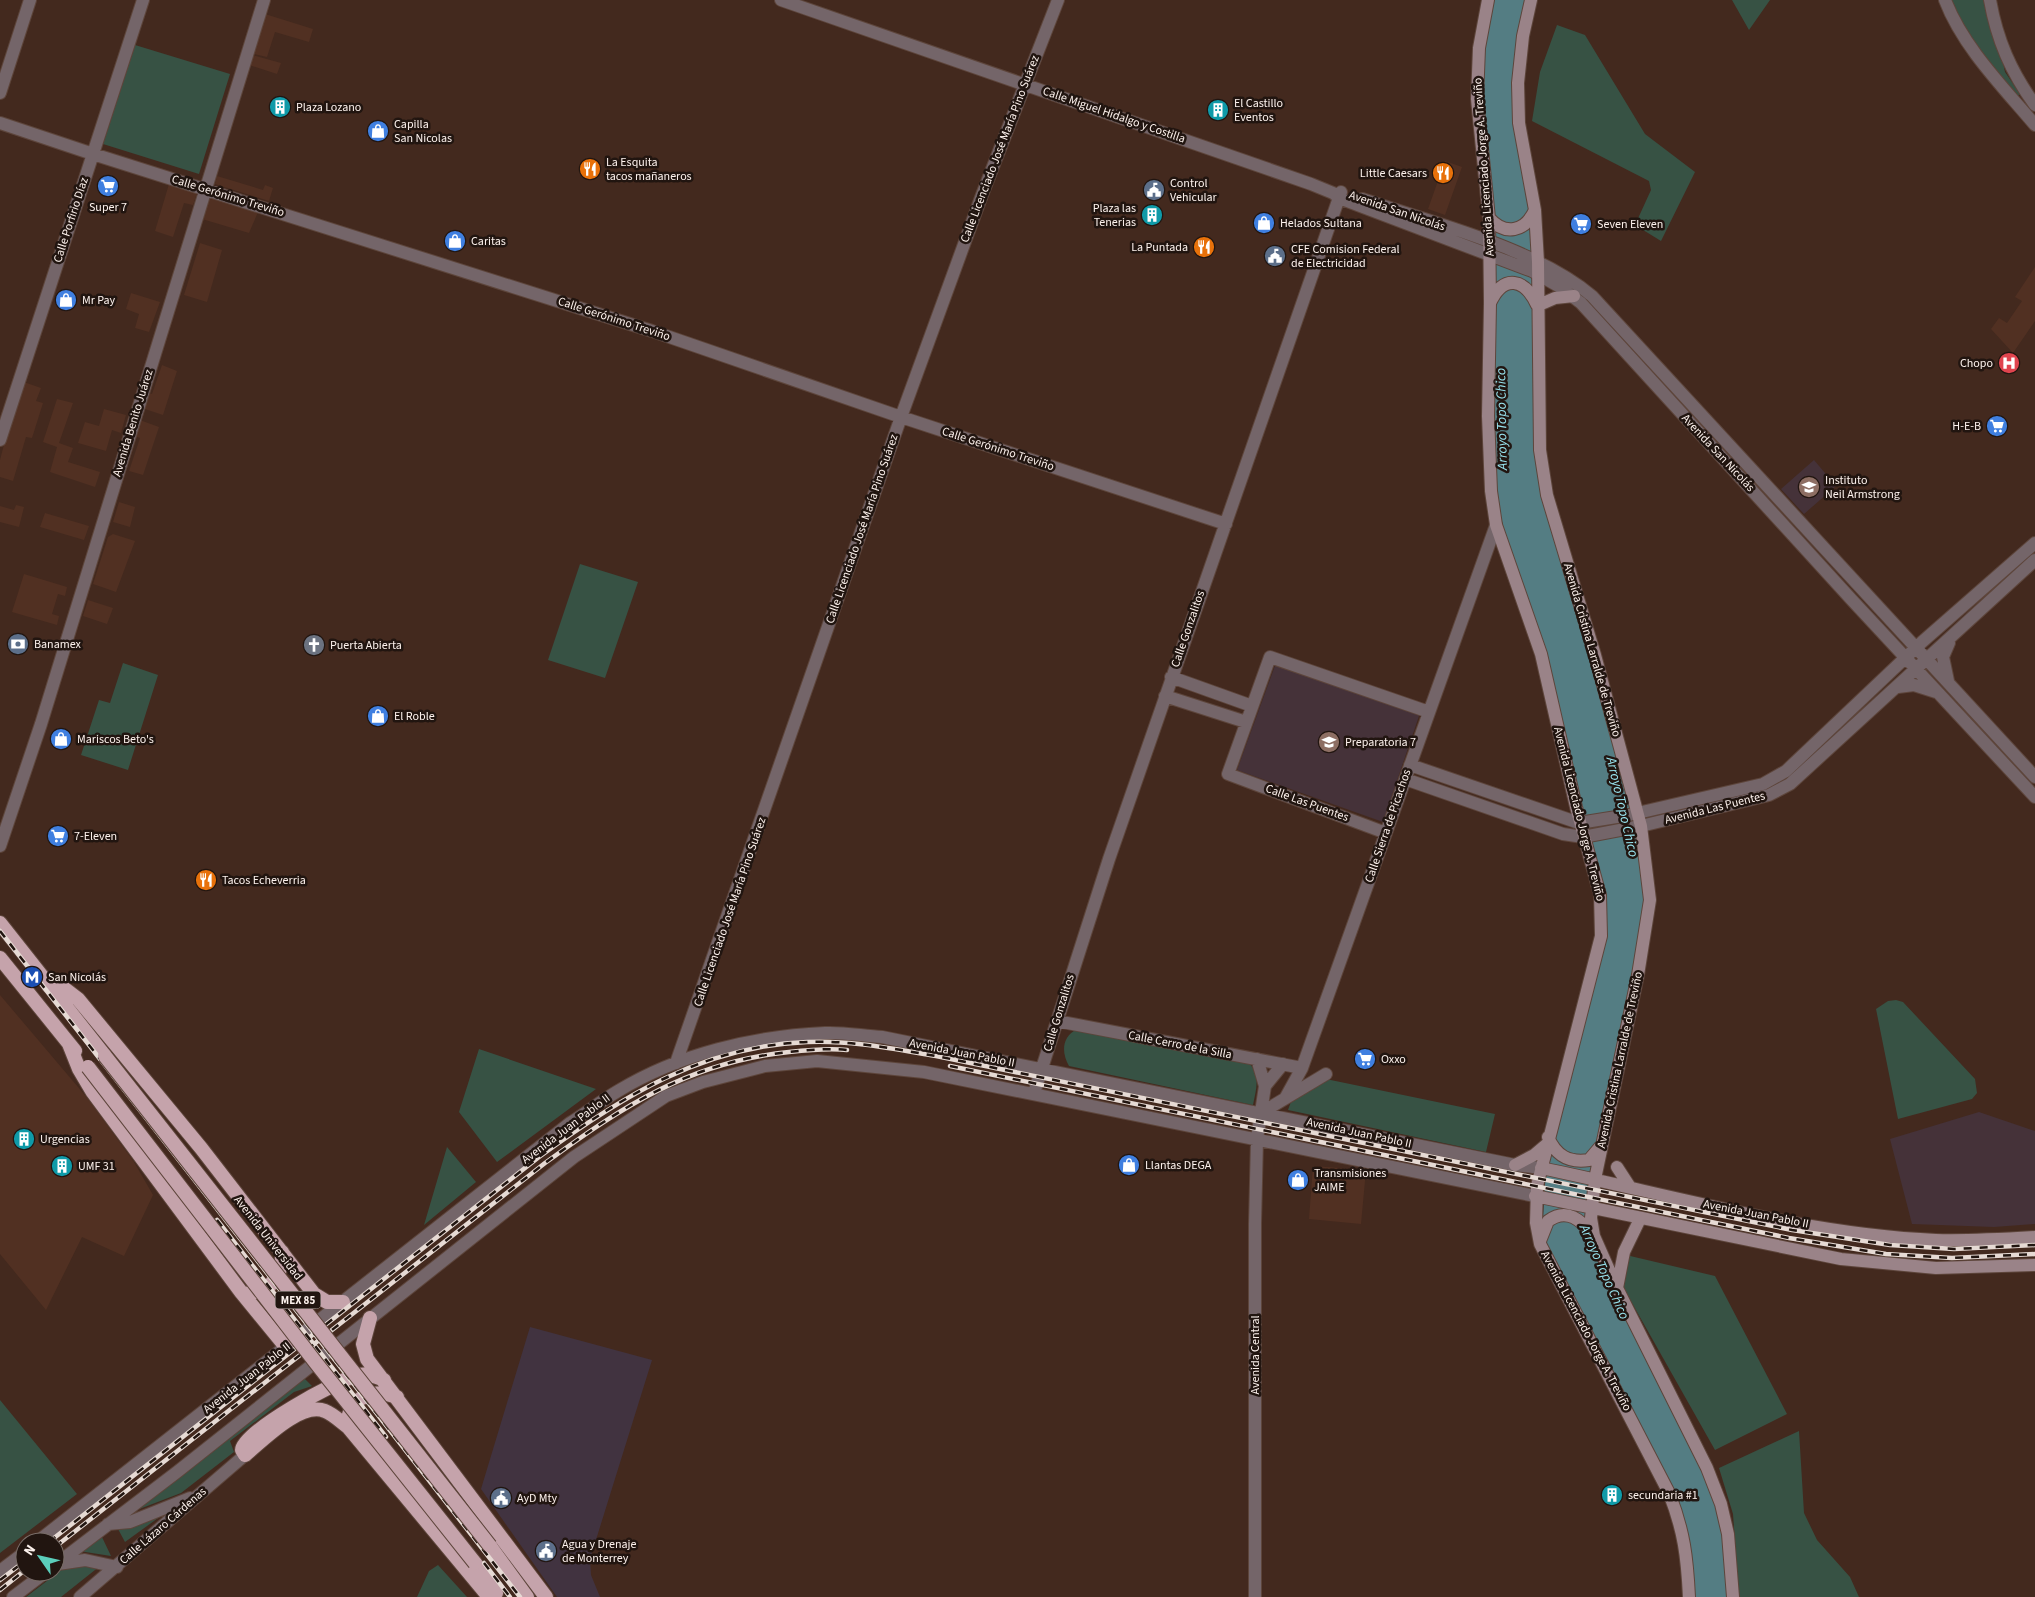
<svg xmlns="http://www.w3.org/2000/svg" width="2035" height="1597" font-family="'Source Sans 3',sans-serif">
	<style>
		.built { fill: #513022 }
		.industrial { fill: #413340 }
		.education { fill: #453239 }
		.green { fill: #375244 }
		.water { fill: #547d83 }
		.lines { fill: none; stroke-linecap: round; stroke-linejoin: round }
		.tertiary-casing { stroke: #5d453b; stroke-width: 14 }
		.secondary-casing { stroke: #5d453b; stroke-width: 14 }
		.trunk-casing { stroke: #5d453b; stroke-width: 16 }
		.tertiary { stroke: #746569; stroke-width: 12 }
		.secondary { stroke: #9a8388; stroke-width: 12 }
		.trunk { stroke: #c5a3ab; stroke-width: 14 }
		.rail-casing { stroke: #e6dad4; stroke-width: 4.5 }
		.rail { stroke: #211510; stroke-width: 2.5; stroke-dasharray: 8; stroke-linecap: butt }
		.trunk-bridge-casing { stroke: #5d453b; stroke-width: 16; stroke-linecap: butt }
		.trunk-bridge { stroke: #c5a3ab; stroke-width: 14 }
		.labels { text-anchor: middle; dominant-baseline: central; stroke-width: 5; stroke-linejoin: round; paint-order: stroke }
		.shield { fill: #211510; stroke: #bbb0ab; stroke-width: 1 }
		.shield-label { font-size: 11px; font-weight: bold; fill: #fdf2ed }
		.poi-label { font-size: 12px; fill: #fdf2ed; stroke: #211510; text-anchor: start }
		.street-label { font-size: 12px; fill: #fdf2ed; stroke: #211510 }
		.water-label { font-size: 14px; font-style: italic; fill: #98e4ef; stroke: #211510 }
	</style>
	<rect width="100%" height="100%" fill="#43291e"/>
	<!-- built -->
	<path class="built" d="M 265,14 L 313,29 L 309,42 L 275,32 L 267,57 L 254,54 Z
		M 252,55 L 281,63 L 277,74 L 249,65 Z
		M 1445,161 L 1462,167 L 1445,215 L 1428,209 Z
		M 217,176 L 263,190 L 265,185 L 273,188 L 269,201 L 215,184 Z
		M 169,184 L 197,193 L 193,205 L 184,203 L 173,237 L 155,231 Z
		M 209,197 L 258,212 L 249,233 L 202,219 Z
		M 200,243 L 222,250 L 207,302 L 184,295 Z
		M 2035,267 L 2035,321 L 2013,353 L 1991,329 L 1999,318 L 2007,323 L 2022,301 L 2015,297 Z
		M 131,293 L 160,302 L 149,332 L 135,328 L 139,314 L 126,309 Z
		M 162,365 L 177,371 L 163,415 L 142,408 L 147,392 L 152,394 Z
		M 21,381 L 41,388 L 36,401 L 43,403 L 32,438 L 26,437 L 13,481 L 0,477 L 0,460 L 13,410 L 16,411 L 19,402 L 15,400 Z
		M 57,399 L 73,403 L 59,443 L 73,448 L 68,462 L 100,472 L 95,487 L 50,472 L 57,447 L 43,442 Z
		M 104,409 L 126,415 L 121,433 L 112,430 L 106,451 L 78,443 L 85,422 L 99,426 Z
		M 137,419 L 159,427 L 143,475 L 129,471 L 140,438 L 132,435 Z
		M 119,502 L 135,507 L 130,527 L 113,522 Z
		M 16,505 L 24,507 L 19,527 L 0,522 L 0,506 L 14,510 Z
		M 45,513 L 89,526 L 84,540 L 40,527 Z
		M 113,534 L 135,541 L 116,592 L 93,584 L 108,537 Z
		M 24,574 L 67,587 L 65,596 L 58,594 L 52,614 L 59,616 L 57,625 L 12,612 Z
		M 88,600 L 113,608 L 107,624 L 83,616 Z
		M 0,995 L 89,1100 L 134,1162 L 153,1195 L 124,1256 L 82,1237 L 46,1310 L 0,1254 Z
		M 1313,1166 L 1366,1170 L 1361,1224 L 1309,1219 Z"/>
	<!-- industrial -->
	<path class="industrial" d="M 530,1327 L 652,1360 L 590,1559 L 591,1575 L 600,1597 L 557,1597 L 481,1489 Z"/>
	<!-- education -->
	<path class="education" d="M 1814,460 L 1836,486 L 1804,514 L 1781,489 Z
		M 1276,663 L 1420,713 L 1383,822 L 1237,770 Z
		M 1979,1112 L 2035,1131 L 2035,1224 L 1994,1227 L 1912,1224 L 1890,1139 Z"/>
	<!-- green -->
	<path class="green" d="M 1732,0 L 1770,0 L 1749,30 Z
		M 1945,0 L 1990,0 L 2005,72 L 2020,94 L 2016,97 L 1964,37 Z
		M 1557,25 L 1585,35 L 1645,134 L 1695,172 L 1661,241 L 1635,225 L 1651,190 L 1649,181 L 1532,121 L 1540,72 Z
		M 135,45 L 230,74 L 199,174 L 103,144 Z
		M 580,564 L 638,582 L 605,678 L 548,660 Z
		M 123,663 L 158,675 L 128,770 L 81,755 L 99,700 L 110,703 Z
		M 1896,1000 L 1903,1002 L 1975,1079 L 1977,1093 L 1972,1099 L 1898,1119 L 1876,1009 L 1888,1001 Z
		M 1077,1029 L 1249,1063 C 1261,1076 1256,1089 1253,1105 L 1069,1066 C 1061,1052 1062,1037 1077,1029 Z
		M 479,1049 L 596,1089 L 497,1162 L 459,1112 Z
		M 1321,1078 L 1495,1114 L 1486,1152 L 1288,1110 L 1293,1096 Z
		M 447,1147 L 476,1182 L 424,1225 Z
		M 1626,1255 L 1715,1276 L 1787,1414 L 1715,1450 L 1619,1280 Z
		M 301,1375 L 312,1386 L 294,1392 L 230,1441 L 234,1452 L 181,1493 L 129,1513 Z
		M 0,1400 L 77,1494 L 0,1553 Z
		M 1799,1431 L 1804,1513 L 1817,1540 L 1850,1577 L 1859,1597 L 1739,1597 L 1733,1514 L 1719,1468 Z
		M 176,1505 L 125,1542 L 118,1529 Z
		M 101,1535 L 111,1556 L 79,1551 Z
		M 73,1561 L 100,1566 L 61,1597 L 26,1597 Z
		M 438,1565 L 467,1597 L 417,1597 L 429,1571 Z"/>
	<!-- water -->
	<path class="water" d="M 1488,0 L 1531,0 L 1518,83 L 1535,210 L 1540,450 L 1641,826 L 1650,900 L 1602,1145 L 1585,1206 L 1721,1504 L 1733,1597 L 1689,1597 L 1683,1532 L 1542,1234 L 1546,1169 L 1602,925 L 1541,654 L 1496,525 L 1490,314 L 1477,99 Z"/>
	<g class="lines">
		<!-- tertiary casing -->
		<g class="tertiary-casing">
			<path id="tertiary" d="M 781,0 L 1311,184 L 1333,193 L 1339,198 L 1532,271 L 1560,287 L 1581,303 L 1851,599 L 2035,797
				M 1945,0 C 1963,47 2003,87 2035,125
				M 1990,0 C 1997,40 2011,72 2035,105
				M 0,93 L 30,0
				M 0,123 L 93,154 L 652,331 L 901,417 L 1226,524
				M 1362,199 C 1433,223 1535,248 1592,296 L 2035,777
				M 0,440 L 143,0
				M 1171,677 L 1252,706
				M 1948,681 L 1943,657 L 1949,643
				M 1898,687 L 1914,685 L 1936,692
				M 1165,696 L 1246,722
				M 1410,765 L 1579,823 L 1629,815 L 1763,784 L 1786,771 L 1922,642 L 2035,543
				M 1405,779 L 1563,834 L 1583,837 L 1641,826 L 1769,795 L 1790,784 L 2035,560
				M 1386,833 L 1228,774 L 1270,657 L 1429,712
				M 0,846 L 41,724 L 264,0
				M 1057,1021 L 1302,1068
				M 1257,1059 L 1265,1086
				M 676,1063 L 901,417 L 982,195 L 1058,0
				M 1034,1093 L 1109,859 L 1341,192
				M 1286,1097 L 1302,1068 L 1496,525
				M 1261,1113 L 1326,1074
				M 108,1524 L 130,1522 L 190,1498
				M 37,1542 L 570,1123 C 586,1113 601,1101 618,1091 C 679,1054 754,1036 825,1033 C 843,1032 863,1036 882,1037 L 1515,1165 L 1541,1168
				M 58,1564 L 85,1560 L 117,1567
				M 55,1565 L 177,1472 L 574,1157 L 666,1096 L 703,1082 L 746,1071 L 765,1066 L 817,1061 L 924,1072 L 1535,1196
				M 0,1571 L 25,1552
				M 13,1597 L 46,1572
				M 80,1597 L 245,1455
				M 1255,1597 L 1255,1224 L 1257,1139 L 1265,1086 L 1283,1064"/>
		</g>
		<!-- secondary casing -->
		<g class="secondary-casing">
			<path id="secondary" d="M 1488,0 L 1479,48 L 1477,99 L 1489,218 L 1490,303 L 1488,416 L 1491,491 L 1496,525 L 1541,654 L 1576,807 L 1600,895 L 1601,936 L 1537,1186 L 1536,1223 L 1540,1244 L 1669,1493 C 1684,1531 1687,1557 1689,1597
				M 1531,0 L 1523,36 L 1518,83 L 1519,123 L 1535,210 L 1538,262 L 1540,450 L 1547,495 L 1595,655 L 1641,826 L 1650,900 L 1638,975 L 1595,1179 L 1591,1218 L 1594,1236 L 1617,1288 L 1707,1468 L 1721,1504 L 1728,1534 L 1733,1597
				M 1489,218 C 1505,236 1525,232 1535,210
				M 1490,303 C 1504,273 1525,279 1537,305
				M 1539,305 L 1555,298 L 1574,296
				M 1548,1137 C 1556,1156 1569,1163 1589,1160 L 1600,1147
				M 1515,1165 L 1534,1155 L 1547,1144
				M 1617,1167 L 1630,1187
				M 1541,1168 C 1668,1194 1807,1235 1936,1240 C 1969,1241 2002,1239 2035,1237
				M 1535,1196 L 1841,1259 L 1936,1268 L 2035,1265
				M 1540,1241 L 1548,1221 C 1567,1207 1581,1220 1594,1236
				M 1617,1288 L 1624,1252 L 1640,1219"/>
		</g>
		<!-- trunk casing -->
		<g class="trunk-casing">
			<path id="trunk" d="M 0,923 L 105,1056
				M 0,958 L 75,1051
				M 49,986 L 65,989 L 78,999 L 201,1148 L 314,1294 L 327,1302 L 343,1302
				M 69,1044 L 79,1069 L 92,1091 L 241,1292 L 286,1347
				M 249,1293 C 272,1292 283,1273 282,1252
				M 370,1318 L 363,1344 L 367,1359 L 546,1597
				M 384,1380 C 376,1376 367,1373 358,1375 C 339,1379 242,1432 242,1450 L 245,1455 C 263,1440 301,1401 325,1411 C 333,1414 341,1422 348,1427 L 489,1597
				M 348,1418 C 354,1394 376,1389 397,1397
				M 490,1546 L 527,1597
				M 475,1563 L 496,1593"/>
		</g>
		<!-- tertiary -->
		<use href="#tertiary" class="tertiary"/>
		<!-- secondary -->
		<use href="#secondary" class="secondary"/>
		<!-- trunk -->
		<use href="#trunk" class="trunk"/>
		<!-- rail casing -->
		<g class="rail-casing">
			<path id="rail" d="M 0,931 L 520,1597
				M 950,1066 L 1789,1238 L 1886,1254 L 1952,1258 L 2035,1254
				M 217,1220 L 386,1437
				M 49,1542 L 539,1157 C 621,1097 702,1046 807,1042 C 851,1040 894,1049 936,1056 L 1792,1230 L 1890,1245 L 1954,1249 L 2035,1245
				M 55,1547 L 545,1163 C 623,1106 690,1062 789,1052 C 808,1050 828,1048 847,1050
				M 484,1563 L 510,1597
				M 0,1580 L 25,1561
				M 0,1590 L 25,1570"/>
		</g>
		<!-- rail -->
		<use href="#rail" class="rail"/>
		<!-- trunk-bridge casing -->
		<g class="trunk-bridge-casing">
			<path id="trunk-bridge" d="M 105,1056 L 490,1546
				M 88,1067 L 316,1363 L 475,1563"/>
		</g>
		<!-- trunk-bridge -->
		<use href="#trunk-bridge" class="trunk-bridge"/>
	</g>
	<!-- icons -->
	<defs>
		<g id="building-disc" transform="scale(1.125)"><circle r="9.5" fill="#0f9aa8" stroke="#211510"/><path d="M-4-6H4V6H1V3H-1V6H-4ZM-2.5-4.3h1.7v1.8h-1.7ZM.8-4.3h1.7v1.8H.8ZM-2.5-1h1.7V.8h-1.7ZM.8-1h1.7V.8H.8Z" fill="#fff"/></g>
		<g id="shop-disc" transform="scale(1.125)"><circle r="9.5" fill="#3f7fe0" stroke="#211510"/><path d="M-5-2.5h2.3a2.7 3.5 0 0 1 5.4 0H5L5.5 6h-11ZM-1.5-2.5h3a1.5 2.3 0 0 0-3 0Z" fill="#fff"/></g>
		<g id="restaurant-disc" transform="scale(1.125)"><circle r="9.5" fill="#e8710a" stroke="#211510"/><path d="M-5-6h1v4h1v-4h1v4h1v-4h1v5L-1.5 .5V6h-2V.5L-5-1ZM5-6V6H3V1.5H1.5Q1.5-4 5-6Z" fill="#fff"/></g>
		<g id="supermarket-disc" transform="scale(1.125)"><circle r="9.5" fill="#3f7fe0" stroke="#211510"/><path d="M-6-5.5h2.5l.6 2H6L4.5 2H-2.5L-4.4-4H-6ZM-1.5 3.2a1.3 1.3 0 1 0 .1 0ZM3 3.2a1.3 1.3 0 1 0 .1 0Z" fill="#fff"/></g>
		<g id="civic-disc" transform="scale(1.125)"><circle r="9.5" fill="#5c6f8a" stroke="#211510"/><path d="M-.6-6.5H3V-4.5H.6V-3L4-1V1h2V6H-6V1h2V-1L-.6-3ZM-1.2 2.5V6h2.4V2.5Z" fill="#fff"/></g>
		<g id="hospital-disc" transform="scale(1.125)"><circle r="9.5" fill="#e0444e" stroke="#211510"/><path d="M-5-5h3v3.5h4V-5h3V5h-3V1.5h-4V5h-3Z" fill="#fff"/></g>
		<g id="school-disc" transform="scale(1.125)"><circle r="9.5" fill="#8d6e63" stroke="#211510"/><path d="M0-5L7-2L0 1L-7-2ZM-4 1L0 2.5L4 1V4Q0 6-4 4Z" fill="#fff"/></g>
		<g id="bank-disc" transform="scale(1.125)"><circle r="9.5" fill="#5c6f8a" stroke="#211510"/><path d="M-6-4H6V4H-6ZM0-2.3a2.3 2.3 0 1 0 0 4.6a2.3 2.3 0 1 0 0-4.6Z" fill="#fff"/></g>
		<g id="church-disc" transform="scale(1.125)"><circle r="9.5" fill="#6b7280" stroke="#211510"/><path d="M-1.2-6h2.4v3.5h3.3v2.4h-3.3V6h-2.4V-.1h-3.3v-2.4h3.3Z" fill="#fff"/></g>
		<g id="metro-disc" transform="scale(1.125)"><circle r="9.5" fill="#1a4fb4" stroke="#211510"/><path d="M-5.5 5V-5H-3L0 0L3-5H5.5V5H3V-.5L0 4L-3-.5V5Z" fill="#fff"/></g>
	</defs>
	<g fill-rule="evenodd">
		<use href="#building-disc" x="280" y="107"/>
		<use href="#building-disc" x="1218" y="110"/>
		<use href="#shop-disc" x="378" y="131"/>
		<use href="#restaurant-disc" x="590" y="169"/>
		<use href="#restaurant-disc" x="1443" y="173"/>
		<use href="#supermarket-disc" x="108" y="186"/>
		<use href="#civic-disc" x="1154" y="190"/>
		<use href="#building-disc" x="1152" y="215"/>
		<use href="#shop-disc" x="1264" y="223"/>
		<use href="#supermarket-disc" x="1581" y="224"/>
		<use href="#shop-disc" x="455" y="241"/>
		<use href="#restaurant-disc" x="1204" y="247"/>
		<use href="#civic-disc" x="1275" y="256"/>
		<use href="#shop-disc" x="66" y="300"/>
		<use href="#hospital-disc" x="2009" y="363"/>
		<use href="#supermarket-disc" x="1997" y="426"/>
		<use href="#school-disc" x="1809" y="487"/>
		<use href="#bank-disc" x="18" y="644"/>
		<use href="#church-disc" x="314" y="645"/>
		<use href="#shop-disc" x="378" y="716"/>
		<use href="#shop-disc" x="61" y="739"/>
		<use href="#school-disc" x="1329" y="742"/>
		<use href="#supermarket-disc" x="58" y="836"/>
		<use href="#restaurant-disc" x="206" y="880"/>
		<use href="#metro-disc" x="32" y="977"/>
		<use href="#supermarket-disc" x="1365" y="1059"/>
		<use href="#building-disc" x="24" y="1139"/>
		<use href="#shop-disc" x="1129" y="1165"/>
		<use href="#building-disc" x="62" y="1166"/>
		<use href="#shop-disc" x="1298" y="1180"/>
		<use href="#building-disc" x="1612" y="1495"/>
		<use href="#civic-disc" x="501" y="1498"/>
		<use href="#civic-disc" x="546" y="1551"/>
	</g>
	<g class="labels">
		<!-- shield labels -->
		<rect class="shield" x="275.5" y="1291.5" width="45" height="17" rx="4"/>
		<g class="shield-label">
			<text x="298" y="1300">MEX 85</text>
		</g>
		<!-- poi labels -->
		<g class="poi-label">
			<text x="1234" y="103">El Castillo<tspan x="1234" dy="14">Eventos</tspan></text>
			<text x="296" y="107">Plaza Lozano</text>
			<text x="394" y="124">Capilla<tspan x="394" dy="14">San Nicolas</tspan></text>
			<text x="606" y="162">La Esquita<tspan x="606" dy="14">tacos mañaneros</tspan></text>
			<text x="1427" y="173" text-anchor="end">Little Caesars</text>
			<text x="1170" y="183">Control<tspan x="1170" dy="14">Vehicular</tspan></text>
			<text x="108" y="207" text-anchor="middle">Super 7</text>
			<text x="1136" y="208" text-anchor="end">Plaza las<tspan x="1136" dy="14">Tenerias</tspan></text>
			<text x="1280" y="223">Helados Sultana</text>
			<text x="1597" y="224">Seven Eleven</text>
			<text x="471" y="241">Caritas</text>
			<text x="1188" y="247" text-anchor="end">La Puntada</text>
			<text x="1291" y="249">CFE Comision Federal<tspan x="1291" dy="14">de Electricidad</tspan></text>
			<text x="82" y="300">Mr Pay</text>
			<text x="1993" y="363" text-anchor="end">Chopo</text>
			<text x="1981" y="426" text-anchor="end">H-E-B</text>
			<text x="1825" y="480">Instituto<tspan x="1825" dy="14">Neil Armstrong</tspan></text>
			<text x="34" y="644">Banamex</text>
			<text x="330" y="645">Puerta Abierta</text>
			<text x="394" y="716">El Roble</text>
			<text x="77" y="739">Mariscos Beto's</text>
			<text x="1345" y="742">Preparatoria 7</text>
			<text x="74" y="836">7-Eleven</text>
			<text x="222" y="880">Tacos Echeverria</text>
			<text x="48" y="977">San Nicolás</text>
			<text x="1381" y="1059">Oxxo</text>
			<text x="40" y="1139">Urgencias</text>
			<text x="1145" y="1165">Llantas DEGA</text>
			<text x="78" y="1166">UMF 31</text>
			<text x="1314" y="1173">Transmisiones<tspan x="1314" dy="14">JAIME</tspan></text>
			<text x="1628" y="1495">secundaria #1</text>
			<text x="517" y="1498">AyD Mty</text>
			<text x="562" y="1544">Agua y Drenaje<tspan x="562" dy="14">de Monterrey</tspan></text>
		</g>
		<!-- street labels -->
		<g class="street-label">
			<text transform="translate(1114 115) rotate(19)">Calle Miguel Hidalgo y Costilla</text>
			<text transform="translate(1000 149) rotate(-69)">Calle Licenciado José María Pino Suárez</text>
			<text transform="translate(1484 167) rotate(-94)">Avenida Licenciado Jorge A. Treviño</text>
			<text transform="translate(228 196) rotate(17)">Calle Gerónimo Treviño</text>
			<text transform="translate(1397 211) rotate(19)">Avenida San Nicolás</text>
			<text transform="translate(71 220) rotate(-72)">Calle Porfirio Díaz</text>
			<text transform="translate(614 319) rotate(18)">Calle Gerónimo Treviño</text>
			<text transform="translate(133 423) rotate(-73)">Avenida Benito Juárez</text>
			<text transform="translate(998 449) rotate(18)">Calle Gerónimo Treviño</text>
			<text transform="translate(1718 453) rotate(47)">Avenida San Nicolás</text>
			<text transform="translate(862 529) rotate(-71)">Calle Licenciado José María Pino Suárez</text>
			<text transform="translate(1188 629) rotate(-71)">Calle Gonzalitos</text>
			<text transform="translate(1592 650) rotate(74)">Avenida Cristina Larralde de Treviño</text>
			<text transform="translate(1307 803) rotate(20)">Calle Las Puentes</text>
			<text transform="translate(1715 808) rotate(-14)">Avenida Las Puentes</text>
			<text transform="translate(1579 814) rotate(76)">Avenida Licenciado Jorge A. Treviño</text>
			<text transform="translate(1388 826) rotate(-71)">Calle Sierra de Picachos</text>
			<text transform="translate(730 912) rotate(-71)">Calle Licenciado José María Pino Suárez</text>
			<text transform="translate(1059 1013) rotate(-73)">Calle Gonzalitos</text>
			<text transform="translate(1180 1045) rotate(11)">Calle Cerro de la Silla</text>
			<text transform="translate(962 1053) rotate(11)">Avenida Juan Pablo II</text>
			<text transform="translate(1620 1060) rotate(-78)">Avenida Cristina Larralde de Treviño</text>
			<text transform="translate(566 1129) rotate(-37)">Avenida Juan Pablo II</text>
			<text transform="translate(1359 1133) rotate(12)">Avenida Juan Pablo II</text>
			<text transform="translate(1756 1214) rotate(11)">Avenida Juan Pablo II</text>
			<text transform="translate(268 1238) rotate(52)">Avenida Universidad</text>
			<text transform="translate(1586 1331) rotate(62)">Avenida Licenciado Jorge A. Treviño</text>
			<text transform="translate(1255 1355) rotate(-90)">Avenida Central</text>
			<text transform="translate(247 1378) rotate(-38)">Avenida Juan Pablo II</text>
			<text transform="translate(163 1526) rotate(-41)">Calle Lázaro Cárdenas</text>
		</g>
		<!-- water labels -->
		<g class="water-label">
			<text transform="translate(1502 419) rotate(-91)">Arroyo Topo Chico</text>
			<text transform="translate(1622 807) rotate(77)">Arroyo Topo Chico</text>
			<text transform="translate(1604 1272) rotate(66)">Arroyo Topo Chico</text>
		</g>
	</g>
	<!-- north arrow -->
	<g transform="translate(40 1557) rotate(304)"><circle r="24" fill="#211510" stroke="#796d68"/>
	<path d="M0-4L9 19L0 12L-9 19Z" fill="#5bcebb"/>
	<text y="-8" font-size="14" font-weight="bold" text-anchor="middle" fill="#fdf2ed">N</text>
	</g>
</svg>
